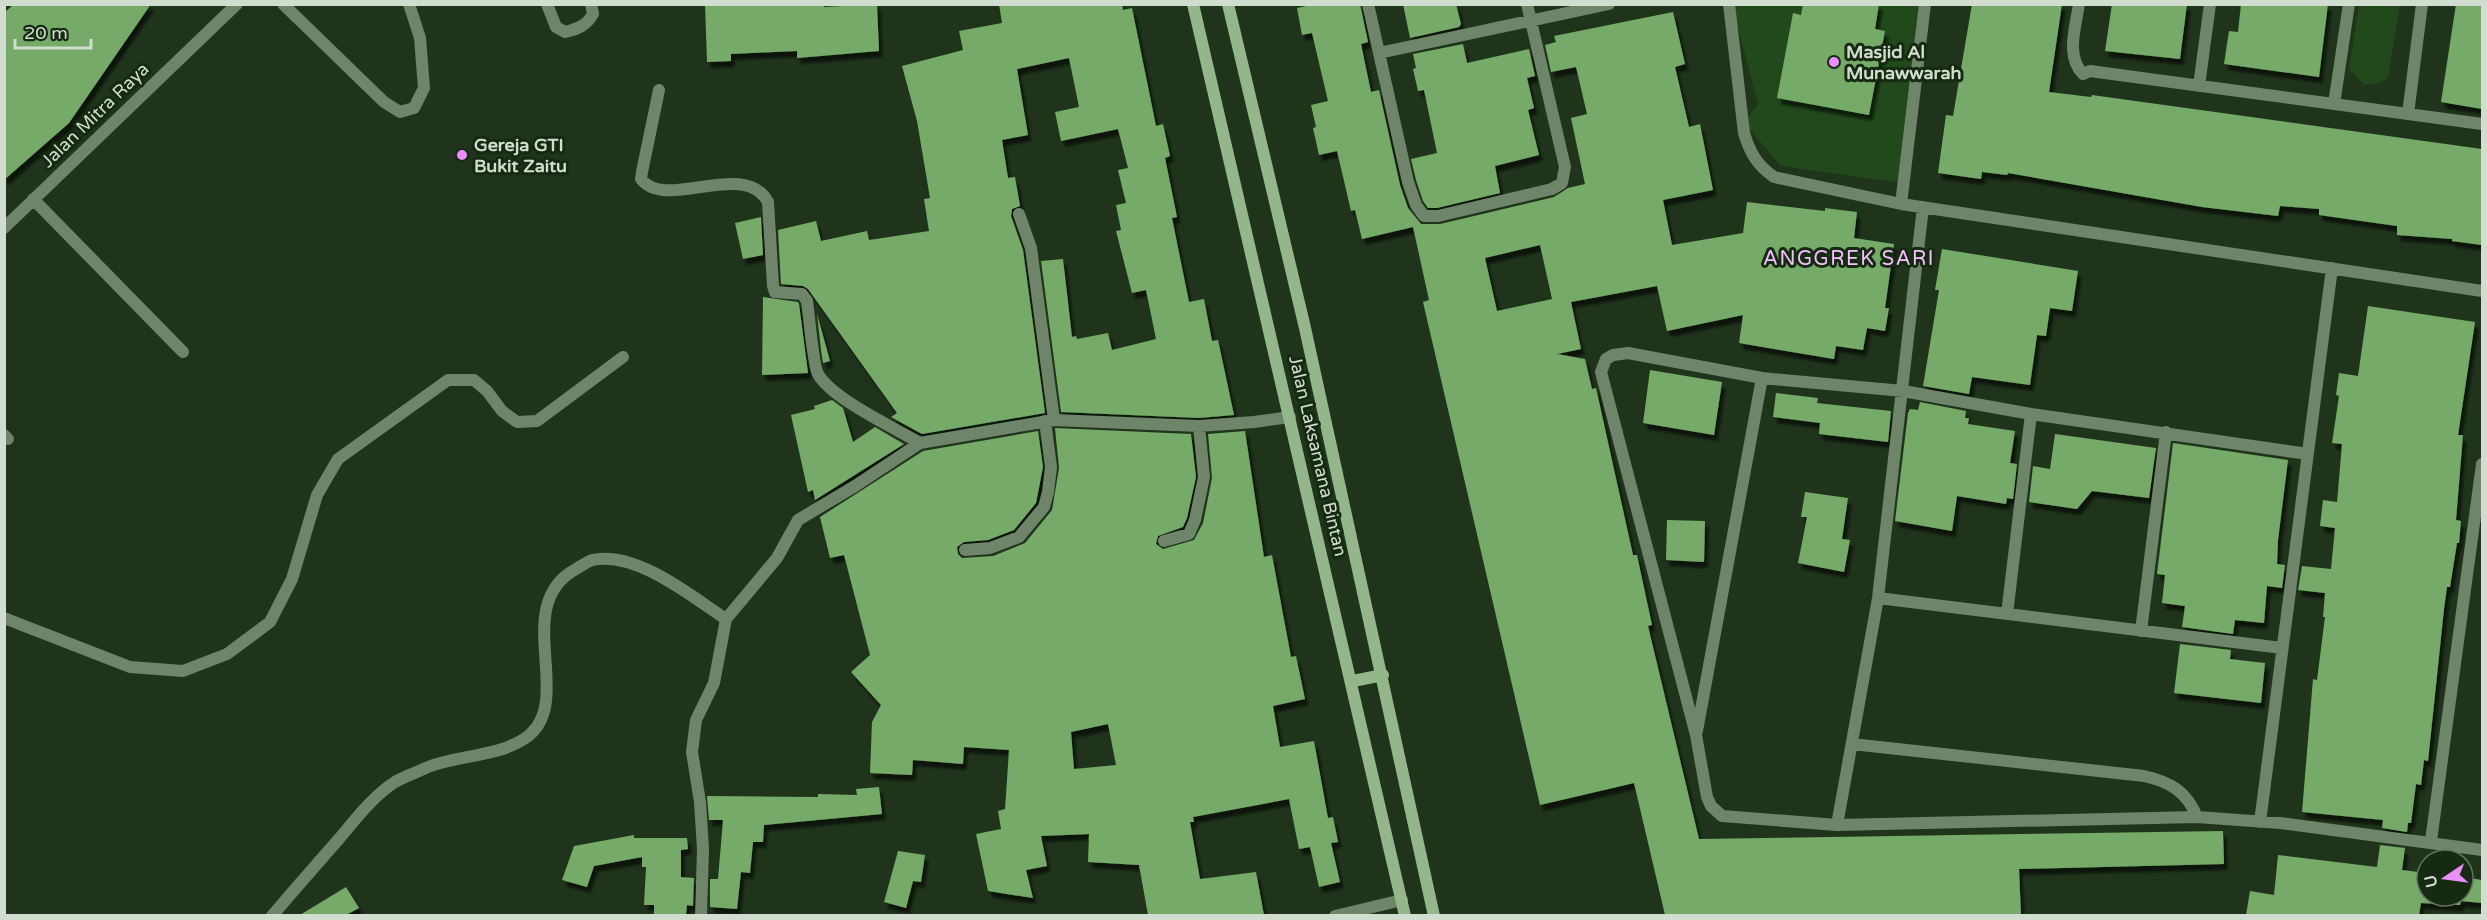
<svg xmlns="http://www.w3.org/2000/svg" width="2487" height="920" font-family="'Varela Round',sans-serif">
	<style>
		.green { fill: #22491b }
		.building { fill: #74aa69; fill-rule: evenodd; filter: url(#shadow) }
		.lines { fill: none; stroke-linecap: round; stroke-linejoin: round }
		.street { stroke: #6f856a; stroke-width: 12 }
		.secondary { stroke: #93b78b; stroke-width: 12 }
		.poi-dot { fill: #ea8dfd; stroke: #162a12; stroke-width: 2 }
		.labels { text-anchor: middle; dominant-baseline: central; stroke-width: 6; stroke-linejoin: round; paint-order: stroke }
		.poi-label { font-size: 18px; font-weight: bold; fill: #d1ddce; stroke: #162a12; text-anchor: start }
		.street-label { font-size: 18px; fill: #d1ddce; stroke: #162a12 }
		.neighbourhood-label { font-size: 20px; letter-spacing: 1.5px; fill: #f4c1ff; stroke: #162a12 }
	</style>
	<defs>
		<filter id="shadow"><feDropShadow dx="3.5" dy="6" stdDeviation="1.5" flood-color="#0009"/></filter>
	</defs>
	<rect width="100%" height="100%" fill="#20341c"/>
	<!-- green -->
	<path class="green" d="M 1732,5 L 1919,5 L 1902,183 L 1781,166 L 1744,123 L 1758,104 Z
		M 2359,5 L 2400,5 L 2388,78 L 2377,84 L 2364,84 L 2349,70 Z"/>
	<!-- building -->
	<path class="building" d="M 14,4 L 151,4 L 69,123 L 4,180 L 4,13 Z
		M 705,4 L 824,4 L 824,7 L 877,4 L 879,51 L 797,58 L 797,51 L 731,54 L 731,61 L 707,62 Z
		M 999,4 L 1122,4 L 1123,10 L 1132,8 L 1156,126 L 1163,124 L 1170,156 L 1165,158 L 1177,217 L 1172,218 L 1189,302 L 1204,299 L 1212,341 L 1218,340 L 1234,415 L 1199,418 L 1061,412 L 1041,261 L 1063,259 L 1072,337 L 1076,336 L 1077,339 L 1108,333 L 1112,350 L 1156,339 L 1146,290 L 1132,293 L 1116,231 L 1121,230 L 1116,205 L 1126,203 L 1118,170 L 1128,168 L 1118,129 L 1061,141 L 1055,112 L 1079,107 L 1069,58 L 1017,69 L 1028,135 L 1002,140 L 1008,178 L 1015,177 L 1020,206 L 1012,209 L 1011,216 L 1023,250 L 1045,413 L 922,434 L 891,417 L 897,413 L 808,289 L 803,286 L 781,284 L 778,230 L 816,221 L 821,241 L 867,231 L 869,240 L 929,231 L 924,199 L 930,198 L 917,121 L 902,66 L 963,50 L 959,31 L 1002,23 Z
		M 1315,4 L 1360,4 L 1368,42 L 1361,44 L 1371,92 L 1379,90 L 1400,185 L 1408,208 L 1421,224 L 1440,224 L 1554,197 L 1568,188 L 1585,184 L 1571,118 L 1587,114 L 1576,67 L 1551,72 L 1545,45 L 1556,42 L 1554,36 L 1673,12 L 1685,64 L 1675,67 L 1689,127 L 1700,124 L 1713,190 L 1663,200 L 1672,245 L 1743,233 L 1747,202 L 1825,211 L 1825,208 L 1857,212 L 1854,238 L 1894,244 L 1885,308 L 1889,308 L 1885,331 L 1867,328 L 1863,350 L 1836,346 L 1834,359 L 1739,343 L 1743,315 L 1667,331 L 1657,286 L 1571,302 L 1581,349 L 1557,354 L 1585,359 L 1592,389 L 1596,388 L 1633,555 L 1637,555 L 1652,625 L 1648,626 L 1699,839 L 2223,831 L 2224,864 L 2019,869 L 2021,915 L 1665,915 L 1634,783 L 1540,805 L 1423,302 L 1429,300 L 1413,227 L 1362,239 L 1355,210 L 1351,211 L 1337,151 L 1319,155 L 1313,128 L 1316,127 L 1311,105 L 1328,101 L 1312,33 L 1302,35 L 1297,8 ZM 1540,245 L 1552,299 L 1497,311 L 1485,258 Z
		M 1403,4 L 1456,4 L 1461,24 L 1459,27 L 1410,38 Z
		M 1803,4 L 1879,4 L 1875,29 L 1885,31 L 1869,115 L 1777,98 L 1793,13 L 1801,15 Z
		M 1972,4 L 2062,4 L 2049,92 L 2091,97 L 2092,95 L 2482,149 L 2482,245 L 2452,241 L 2452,239 L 2397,235 L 2397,226 L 2319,215 L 2319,209 L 2280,206 L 2278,216 L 2202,207 L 2008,173 L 2007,175 L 1982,172 L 1981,179 L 1938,173 L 1946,115 L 1953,116 Z
		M 2112,4 L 2187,4 L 2180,59 L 2105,51 Z
		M 2241,4 L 2328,4 L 2319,77 L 2224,64 L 2229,31 L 2238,32 Z
		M 2456,4 L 2482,4 L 2482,109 L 2441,102 Z
		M 1463,44 L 1467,63 L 1529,49 L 1535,76 L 1527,78 L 1534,108 L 1528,110 L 1539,155 L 1495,166 L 1500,193 L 1437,208 L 1428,208 L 1423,201 L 1416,180 L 1411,159 L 1437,153 L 1424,90 L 1418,91 L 1413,69 L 1416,68 L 1413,54 Z
		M 761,217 L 763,255 L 743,259 L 735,223 Z
		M 1942,249 L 2078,271 L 2072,311 L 2050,308 L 2046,336 L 2037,335 L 2030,385 L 1972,377 L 1969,394 L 1923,386 L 1939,290 L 1935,290 Z
		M 763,297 L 798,302 L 799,304 L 808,373 L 762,375 Z
		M 2368,306 L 2475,322 L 2458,435 L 2463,435 L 2456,520 L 2461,521 L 2459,543 L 2457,543 L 2450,587 L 2447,587 L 2444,609 L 2428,761 L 2424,760 L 2421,785 L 2416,784 L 2411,823 L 2408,823 L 2407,832 L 2382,828 L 2383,820 L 2302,812 L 2313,679 L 2317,680 L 2325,617 L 2323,617 L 2325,593 L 2298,590 L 2302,566 L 2331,569 L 2335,528 L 2320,526 L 2323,500 L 2337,502 L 2342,444 L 2332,443 L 2339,396 L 2336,395 L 2339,373 L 2358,376 Z
		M 817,314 L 830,361 L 823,363 L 821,350 Z
		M 1650,370 L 1722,382 L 1714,435 L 1643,423 Z
		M 1776,393 L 1818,398 L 1817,403 L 1891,411 L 1888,442 L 1819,434 L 1820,423 L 1773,417 Z
		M 832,400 L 843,408 L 853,442 L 875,427 L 904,444 L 815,500 L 813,490 L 808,492 L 791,415 L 815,409 L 814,406 Z
		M 1920,402 L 1966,411 L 1965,418 L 1969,418 L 1968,424 L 2015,431 L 2010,463 L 2017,464 L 2013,499 L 2007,498 L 2006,504 L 1957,496 L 1952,531 L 1895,521 L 1908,413 L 1910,409 L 1918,410 Z
		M 1055,428 L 1191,434 L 1196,477 L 1187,518 L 1183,527 L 1158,536 L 1156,544 L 1163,549 L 1194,540 L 1203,523 L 1212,478 L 1208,434 L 1245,431 L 1264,557 L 1272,555 L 1291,657 L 1296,656 L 1305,699 L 1273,706 L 1280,747 L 1314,741 L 1328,818 L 1333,817 L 1338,842 L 1331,843 L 1340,882 L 1319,887 L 1310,847 L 1299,849 L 1289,799 L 1193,817 L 1194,822 L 1190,822 L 1200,879 L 1256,872 L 1264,915 L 1148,915 L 1139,865 L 1088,862 L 1089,834 L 1041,836 L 1047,866 L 1026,870 L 1033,898 L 988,891 L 976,834 L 1001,829 L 998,811 L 1005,809 L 1009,750 L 964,747 L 963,764 L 913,760 L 912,775 L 870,773 L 872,722 L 881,705 L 851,672 L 870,655 L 844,555 L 830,558 L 820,517 L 923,451 L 1038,431 L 1043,467 L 1036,503 L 1014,530 L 988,540 L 964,542 L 957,547 L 958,554 L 962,558 L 993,556 L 1025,543 L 1052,510 L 1059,468 ZM 1108,724 L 1116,765 L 1074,769 L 1071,732 Z
		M 2055,434 L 2156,448 L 2149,498 L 2092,491 L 2077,509 L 2029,502 L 2033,466 L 2050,469 Z
		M 2173,443 L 2288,460 L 2278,540 L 2277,564 L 2285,565 L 2282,588 L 2267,586 L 2264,623 L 2235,620 L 2233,634 L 2182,627 L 2185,606 L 2162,603 L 2165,575 L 2157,574 Z
		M 1805,492 L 1848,498 L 1842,539 L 1850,540 L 1844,572 L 1798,563 L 1807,517 L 1801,517 Z
		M 1667,520 L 1705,521 L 1704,562 L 1666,560 Z
		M 2180,644 L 2231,650 L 2230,659 L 2265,663 L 2261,703 L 2174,693 Z
		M 879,787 L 882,814 L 764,825 L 763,842 L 753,842 L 750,873 L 741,872 L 737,909 L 710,907 L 710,879 L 718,879 L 723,820 L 709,820 L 707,796 L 818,797 L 818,794 L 857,795 L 856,789 Z
		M 634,835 L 634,838 L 687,838 L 688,849 L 681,850 L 681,877 L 694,878 L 693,906 L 687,905 L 686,915 L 654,915 L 654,905 L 644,905 L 646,867 L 642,867 L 642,857 L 594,866 L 587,887 L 562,880 L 574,846 Z
		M 2380,845 L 2405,848 L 2402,870 L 2427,873 L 2427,896 L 2463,896 L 2463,877 L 2482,880 L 2482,903 L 2461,901 L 2460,905 L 2421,903 L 2419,915 L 2246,915 L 2250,891 L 2274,895 L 2278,855 L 2377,867 Z
		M 898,851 L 925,855 L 921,882 L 913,881 L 906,908 L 884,902 Z
		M 346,887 L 359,908 L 346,915 L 300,915 Z"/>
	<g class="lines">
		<!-- street -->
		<path class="street" d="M 283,4 L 384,102 L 400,112 L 414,108 L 424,88 L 420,38 L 409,4
			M 547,4 L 556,27 L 565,32 C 578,29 587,25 593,14 L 591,4
			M 1368,4 L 1408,182 L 1416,205 L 1424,216 L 1438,216 L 1552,189 L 1562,183 L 1565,167 L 1527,4
			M 1729,4 L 1744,133 C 1750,153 1757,165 1774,177 L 1901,204 L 2482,291
			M 2079,4 C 2076,26 2065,56 2083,74 L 2090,71 L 2482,124
			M 1379,53 L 1609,4
			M 2199,86 L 2210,4
			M 659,90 L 642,172 L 641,179 C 666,212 744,158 768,202 L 773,286 L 775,292 L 802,294 L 807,301 C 809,314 813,366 818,374 C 832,399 895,428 920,443
			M 2334,104 L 2349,4
			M 2408,114 L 2422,4
			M 33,199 L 183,352
			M 1901,204 L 1925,4
			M 1019,214 L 1031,248 L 1054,420
			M 4,228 L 237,4
			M 4,435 L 8,439
			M 2308,454 L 2031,414 L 1903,391 L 1762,378 L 1628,353 L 1613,355 L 1606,359 L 1601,372 L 1696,735 L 1707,797 L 1711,806 L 1722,816 L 1837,825 L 2197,817 L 2280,823 L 2482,850
			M 1164,541 L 1189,534 L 1195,520 L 1204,477 L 1199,426
			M 965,550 L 990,548 L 1019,537 L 1044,507 L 1048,492 L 1051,467 L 1045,421
			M 1878,598 L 2282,648
			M 2007,614 L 2031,414
			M 4,618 L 130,667 L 183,671 L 227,654 L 270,622 L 292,579 L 317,495 L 338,459 L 448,380 L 474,380 L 487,391 L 502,411 L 517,422 L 537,421 L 623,357
			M 2141,631 L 2166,432
			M 1697,731 L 1762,378
			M 1852,744 L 2144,776 C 2171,782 2187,792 2197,817
			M 2260,822 L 2332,268
			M 1837,825 L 1878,598 L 1923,207
			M 2431,841 L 2482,464
			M 272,916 C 294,890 316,865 338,840 C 355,820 373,796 395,782 C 405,776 418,772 428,767 C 459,755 496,757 524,739 C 579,704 508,606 576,569 C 581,566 587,562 592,560 C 636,550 692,597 726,619
			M 701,916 L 703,849 L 700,802 L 692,752 L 696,720 L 714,683 L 726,619 L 777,558 L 798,520 L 855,486 L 920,443 L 1054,420 L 1199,426 L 1254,422 L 1290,417
			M 1335,916 L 1402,900"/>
		<!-- secondary -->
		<path class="secondary" d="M 1193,4 L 1405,916
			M 1228,4 L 1305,328 L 1434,916
			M 1353,681 L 1383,675"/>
	</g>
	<!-- markers -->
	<g class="poi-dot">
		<circle cx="1834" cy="62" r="6"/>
		<circle cx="462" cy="155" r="6"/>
	</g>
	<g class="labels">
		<!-- poi labels -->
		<g class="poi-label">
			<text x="1846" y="52">Masjid Al<tspan x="1846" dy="21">Munawwarah</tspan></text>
			<text x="474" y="145">Gereja GTI<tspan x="474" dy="21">Bukit Zaitu</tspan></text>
		</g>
		<!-- street labels -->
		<g class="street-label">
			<text transform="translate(95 115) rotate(-44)">Jalan Mitra Raya</text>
			<text transform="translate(1318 456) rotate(77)">Jalan Laksamana Bintan</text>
		</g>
		<!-- neighbourhood labels -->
		<g class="neighbourhood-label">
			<text x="1849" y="259">ANGGREK SARI</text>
		</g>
	</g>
	<!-- border -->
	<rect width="2487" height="920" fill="none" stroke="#d1ddce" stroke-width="12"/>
	<!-- north arrow -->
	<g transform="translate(2445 878) rotate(257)"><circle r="28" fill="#162a12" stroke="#61725d" stroke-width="1.5"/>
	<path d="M0-4.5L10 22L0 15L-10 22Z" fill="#ea8dfd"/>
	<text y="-9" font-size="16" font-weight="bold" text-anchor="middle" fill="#d1ddce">U</text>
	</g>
	<!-- scale -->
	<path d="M15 39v9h76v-9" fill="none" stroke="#d1ddce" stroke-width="3"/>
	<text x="24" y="39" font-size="18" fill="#d1ddce" stroke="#162a12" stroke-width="4.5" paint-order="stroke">20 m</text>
</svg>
